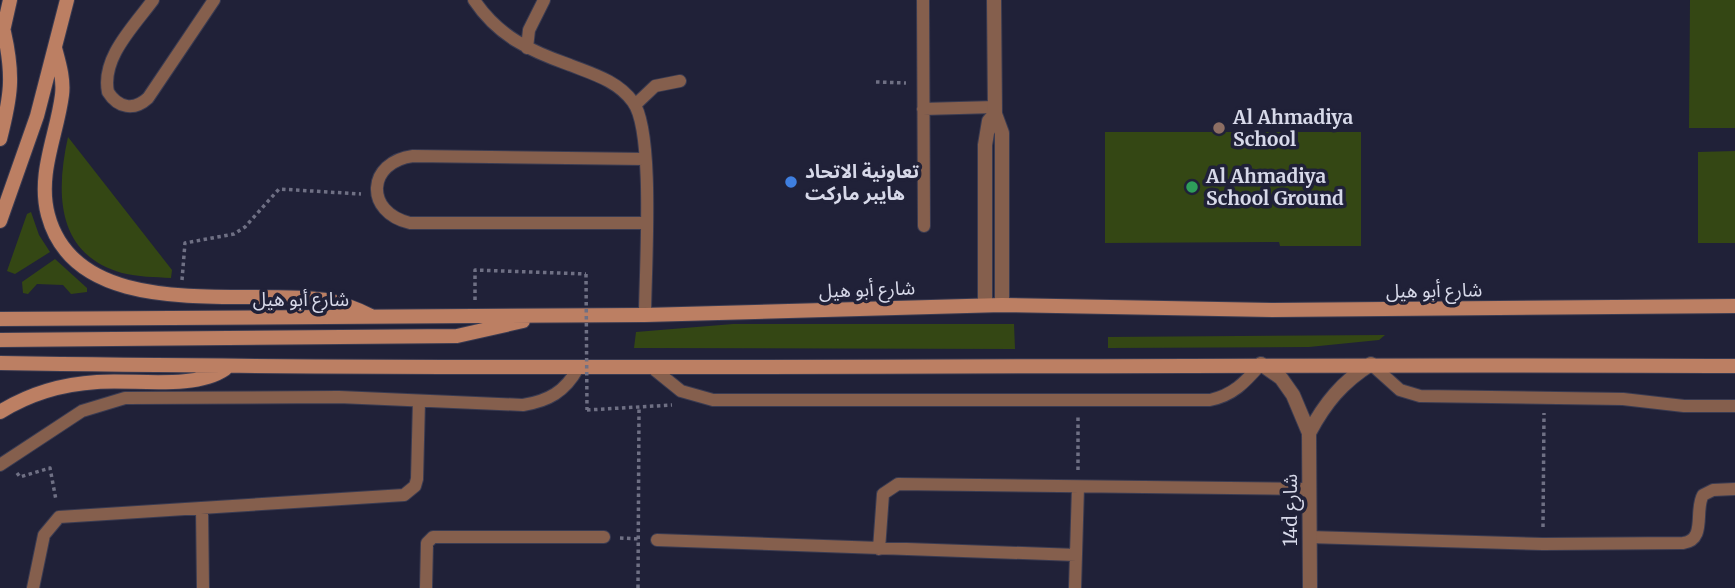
<svg xmlns="http://www.w3.org/2000/svg" width="1735" height="588" font-family="Merriweather,'Noto Sans Arabic',serif">
	<style>
		.green { fill: #344714 }
		.lines { fill: none; stroke-linecap: round; stroke-linejoin: round }
		.service-casing { stroke: #3a3b51; stroke-width: 14 }
		.minor-casing { stroke: #3a3b51; stroke-width: 16 }
		.secondary-casing { stroke: #3a3b51; stroke-width: 16 }
		.path { stroke: #6f7084; stroke-width: 3.5; stroke-dasharray: 3.5 3.5; stroke-linecap: butt }
		.service { stroke: #855f4d; stroke-width: 12 }
		.minor { stroke: #855f4d; stroke-width: 14 }
		.secondary { stroke: #bc7f63; stroke-width: 14 }
		.path-bridge { stroke: #6f7084; stroke-width: 3.5; stroke-dasharray: 3.5 3.5; stroke-linecap: butt }
		.education-dot { fill: #8d6e63; stroke: #202138; stroke-width: 2.5 }
		.shop-dot { fill: #3f7fe0; stroke: #202138; stroke-width: 2.5 }
		.leisure-dot { fill: #2e9e5b; stroke: #202138; stroke-width: 2.5 }
		.labels { text-anchor: middle; dominant-baseline: central; stroke-width: 7; stroke-linejoin: round; paint-order: stroke }
		.poi-label { font-size: 19px; font-weight: bold; fill: #d7d9e9; stroke: #202138; text-anchor: start }
		.street-label { font-size: 19px; fill: #d7d9e9; stroke: #202138 }
	</style>
	<rect width="100%" height="100%" fill="#202138"/>
	<!-- green -->
	<path class="green" d="M 1690,0 L 1735,0 L 1735,128 L 1689,128 Z
		M 1105,132 L 1361,132 L 1361,246 L 1280,246 L 1279,242 L 1105,243 Z
		M 68,137 L 172,270 L 171,278 C 155,277 138,277 122,273 C 55,254 56,191 68,137 Z
		M 1735,151 L 1735,243 L 1698,243 L 1698,152 Z
		M 31,212 L 39,235 L 50,252 L 15,274 L 7,271 L 27,214 Z
		M 55,259 L 87,288 L 87,292 L 71,294 L 63,285 L 37,284 L 28,294 L 23,293 L 22,282 Z
		M 733,324 L 1014,324 L 1015,349 L 634,348 L 636,332 Z
		M 1385,335 L 1379,340 L 1309,347 L 1108,348 L 1108,337 Z"/>
	<g class="lines">
		<!-- service casing -->
		<g class="service-casing">
			<path id="service" d="M 153,0 C 134,26 101,58 108,92 C 118,108 134,111 148,98 L 214,0
				M 474,0 C 498,36 530,51 570,65 C 593,74 618,81 633,102 C 655,131 645,273 645,315
				M 923,0 L 924,226
				M 527,48 L 529,30 L 544,0
				M 635,105 L 655,86 L 680,81
				M 923,109 L 995,107
				M 645,159 L 413,156 C 367,162 364,212 410,223 L 645,223
				M 1371,364 L 1400,390 L 1420,396 L 1623,399 L 1684,406 L 1735,406
				M 655,370 L 681,391 L 713,400 L 1210,400 C 1234,395 1245,382 1261,364
				M 0,465 L 82,411 L 125,398 L 339,397 L 523,405 C 548,401 565,392 578,368
				M 202,508 L 203,588
				M 1309,537 L 1543,544 L 1683,543 C 1707,540 1694,510 1703,495 L 1713,490 L 1735,489
				M 657,540 L 1076,555
				M 879,549 L 883,494 L 898,484 L 1309,489
				M 33,588 L 44,535 L 59,517 L 404,495 L 415,486 L 417,479 L 419,401
				M 426,588 L 427,543 L 433,537 L 604,537
				M 1075,588 L 1078,487"/>
		</g>
		<!-- minor casing -->
		<g class="minor-casing">
			<path id="minor" d="M 995,114 L 1002,133 L 1002,305
				M 985,305 L 985,145 L 989,121 L 995,114 L 994,0
				M 1261,364 L 1281,378 L 1293,395 L 1309,433 L 1310,588
				M 1309,433 C 1325,403 1342,382 1371,364"/>
		</g>
		<!-- secondary casing -->
		<g class="secondary-casing">
			<path id="secondary" d="M 0,35 L 4,32 C 14,76 11,96 0,139
				M 1,40 L 10,0
				M 55,48 C 59,63 64,79 62,95 C 57,135 37,174 48,215 C 77,324 242,288 326,300 C 342,303 357,309 371,316
				M 0,221 L 37,116 L 67,0
				M 0,319 L 645,315 L 1002,305 L 1273,310 L 1735,306
				M 0,340 L 457,336 L 523,321
				M 0,363 C 578,372 1157,363 1735,366
				M 0,412 C 29,394 64,384 97,382 C 134,379 195,390 225,369"/>
		</g>
		<!-- path -->
		<path class="path" d="M 876,82 L 906,83
			M 182,280 L 185,243 L 234,234 L 245,227 L 279,189 L 361,194
			M 475,300 L 475,270 L 586,274
			M 587,410 L 672,405
			M 1078,470 L 1078,415
			M 17,473 L 20,477 L 50,468 L 56,500
			M 1543,527 L 1544,413
			M 620,538 L 640,539
			M 638,588 L 639,409"/>
		<!-- service -->
		<use href="#service" class="service"/>
		<!-- minor -->
		<use href="#minor" class="minor"/>
		<!-- secondary -->
		<use href="#secondary" class="secondary"/>
		<!-- path-bridge -->
		<path class="path-bridge" d="M 586,274 L 587,410"/>
	</g>
	<!-- markers -->
	<circle class="education-dot" cx="1219" cy="128" r="7"/>
	<circle class="shop-dot" cx="791" cy="182" r="7"/>
	<circle class="leisure-dot" cx="1192" cy="187" r="7"/>
	<g class="labels">
		<!-- poi labels -->
		<g class="poi-label">
			<text x="1233" y="117">Al Ahmadiya<tspan x="1233" dy="22">School</tspan></text>
			<text x="805" y="171">تعاونية الاتحاد<tspan x="805" dy="22">هايبر ماركت</tspan></text>
			<text x="1206" y="176">Al Ahmadiya<tspan x="1206" dy="22">School Ground</tspan></text>
		</g>
		<!-- street labels -->
		<g class="street-label">
			<text transform="translate(867 289) rotate(-2)">شارع أبو هيل</text>
			<text transform="translate(1434 290) rotate(-1)">شارع أبو هيل</text>
			<text x="301" y="299">شارع أبو هيل</text>
			<text transform="translate(1290 510) rotate(-90)">14d شارع</text>
		</g>
	</g>
</svg>
